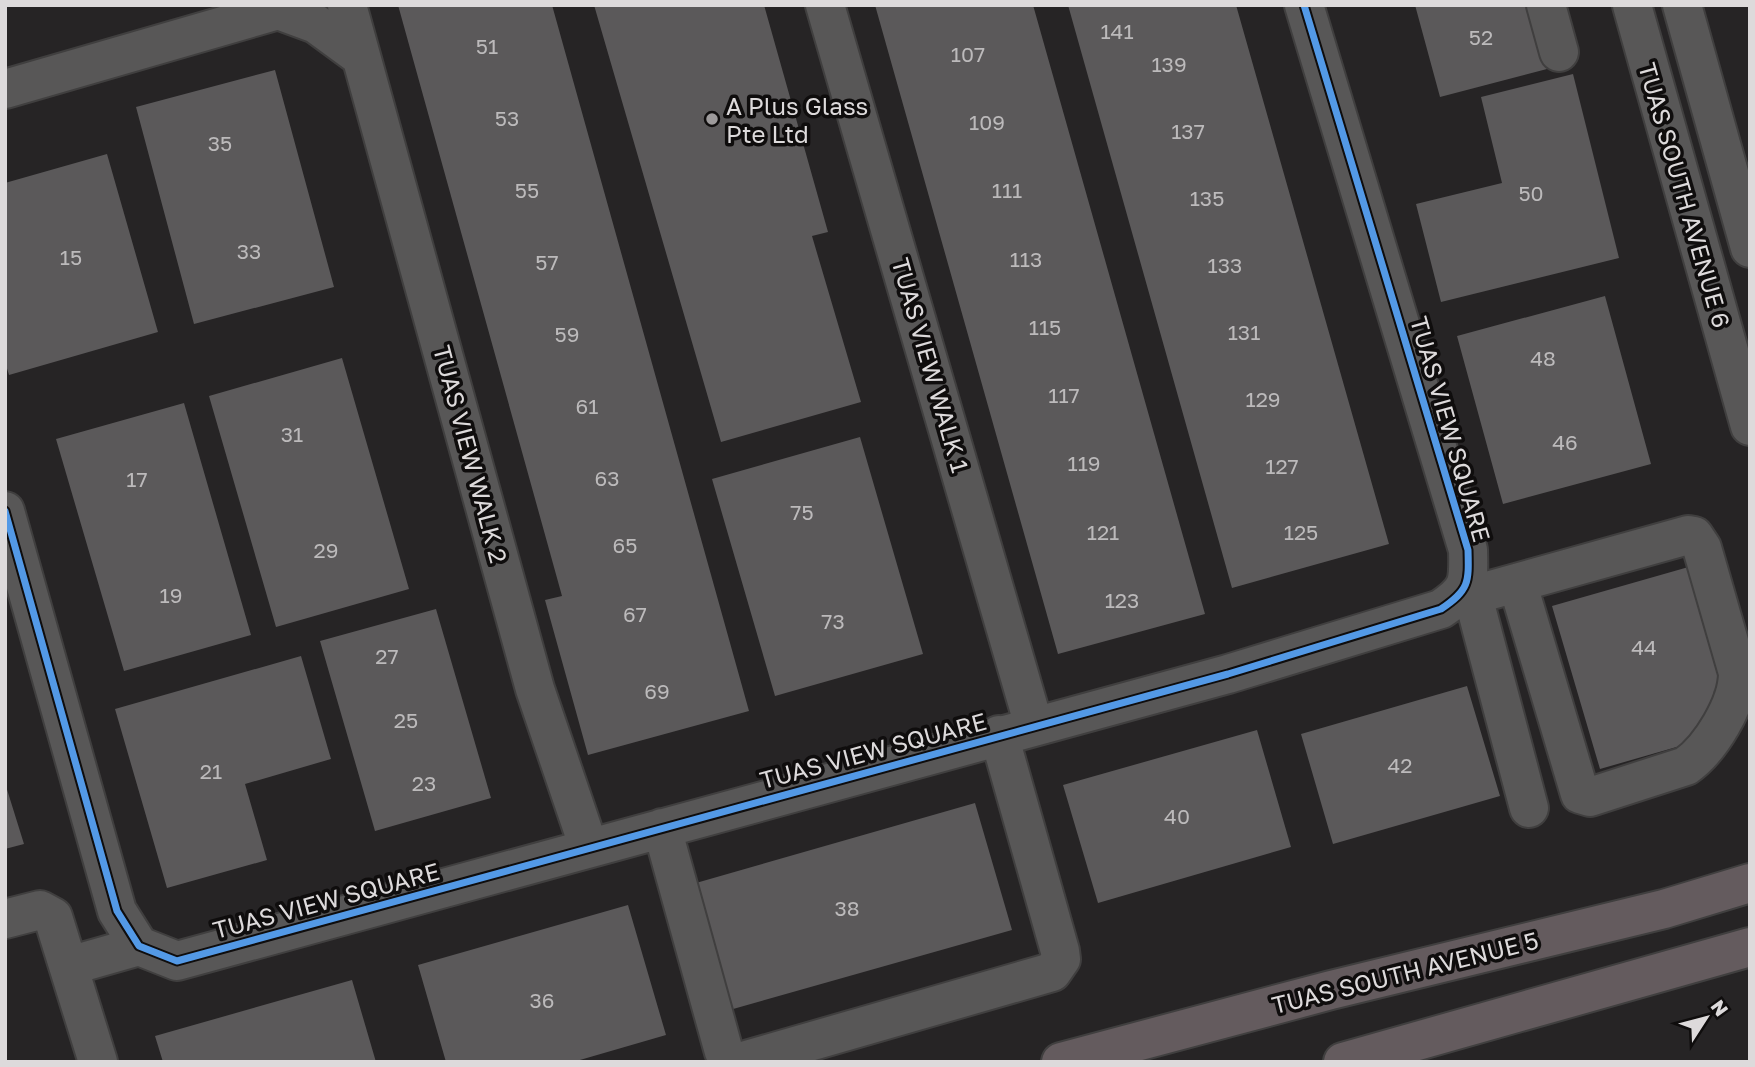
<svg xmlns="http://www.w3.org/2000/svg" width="1755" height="1067" font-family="'Golos Text',sans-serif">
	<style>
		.building { fill: #5b595a }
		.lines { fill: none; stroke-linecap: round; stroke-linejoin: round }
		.minor-casing { stroke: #403f3f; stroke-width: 42 }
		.major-casing { stroke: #403f3f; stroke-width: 42 }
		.minor { stroke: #585757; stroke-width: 38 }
		.major { stroke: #645b5e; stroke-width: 38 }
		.cycleway-casing { stroke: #0f0d0d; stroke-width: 11 }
		.cycleway { stroke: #5399e6; stroke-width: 7 }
		.poi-dot { fill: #9d9a9b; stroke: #0f0d0d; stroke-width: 2.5 }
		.labels { text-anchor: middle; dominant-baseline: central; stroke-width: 7; stroke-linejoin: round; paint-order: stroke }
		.number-label { font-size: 21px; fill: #bcbabb }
		.poi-label { font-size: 24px; fill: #dddadb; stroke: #0f0d0d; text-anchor: start }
		.street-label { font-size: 24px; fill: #dddadb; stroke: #0f0d0d }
	</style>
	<rect width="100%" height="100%" fill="#262425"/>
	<!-- building -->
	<path class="building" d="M 398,5 L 552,5 L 749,711 L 588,755 L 545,600 L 562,596 Z
		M 594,5 L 764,5 L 828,232 L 812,236 L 861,402 L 721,442 Z
		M 875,5 L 1033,5 L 1205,614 L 1058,654 Z
		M 1068,5 L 1236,5 L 1389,544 L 1232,588 Z
		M 1415,5 L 1529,5 L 1547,69 L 1440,97 Z
		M 275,70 L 334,287 L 194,324 L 136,107 Z
		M 1573,74 L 1619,258 L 1441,302 L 1416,204 L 1502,183 L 1481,97 Z
		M 107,154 L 158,332 L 9,375 L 5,362 L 5,183 Z
		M 1605,296 L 1651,464 L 1503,504 L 1457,336 Z
		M 342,358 L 409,589 L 276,627 L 209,396 Z
		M 184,403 L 251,635 L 124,671 L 56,439 Z
		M 860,437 L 923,654 L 775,696 L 712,479 Z
		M 1699,564 L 1736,689 L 1714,690 L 1712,709 L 1694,736 L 1680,746 L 1600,769 L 1552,606 Z
		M 436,609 L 491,798 L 375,831 L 320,641 Z
		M 301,656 L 331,759 L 245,784 L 267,860 L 167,888 L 115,709 Z
		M 1467,686 L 1500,796 L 1333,844 L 1301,734 Z
		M 1257,730 L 1291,847 L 1098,903 L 1063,785 Z
		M 5,783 L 24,844 L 5,849 Z
		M 975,803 L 1012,930 L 719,1013 L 682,887 Z
		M 628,905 L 666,1035 L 573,1062 L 446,1062 L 418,965 Z
		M 352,980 L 376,1062 L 163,1062 L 155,1036 Z"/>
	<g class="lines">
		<!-- minor casing -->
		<g class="minor-casing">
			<path id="minor" d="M 347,5 L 535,689 L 589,848
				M 825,5 L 1034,726
				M 1546,5 L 1559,52
				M 1632,5 L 1750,426
				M 1682,5 L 1750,248
				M 278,10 L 316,24 L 361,57
				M 5,89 L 278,10
				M 5,511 L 117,911 L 139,946 L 177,961 L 1228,674 L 1441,609 C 1469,590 1469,583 1468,550 L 1304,5
				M 1469,581 L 1529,808
				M 1473,595 L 1688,535 L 1694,536 L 1702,548 L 1738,673 C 1738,704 1711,748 1686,766 L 1590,797 L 1580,794 L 1518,585
				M 662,828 L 724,1052 L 734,1061 L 743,1061 L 1052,972 L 1061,959 L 1060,951 L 999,735
				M 5,919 L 40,910 L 53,917 L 98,1062
				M 69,966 L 139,946"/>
		</g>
		<!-- major casing -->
		<g class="major-casing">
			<path id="major" d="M 1061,1062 L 1331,990 L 1664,909 L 1750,883
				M 1343,1062 L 1750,947"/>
		</g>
		<!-- minor -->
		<use href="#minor" class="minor"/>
		<!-- major -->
		<use href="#major" class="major"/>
		<!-- cycleway casing -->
		<g class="cycleway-casing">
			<path id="cycleway" d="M 5,511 L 117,911 L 139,946 L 177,961 L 1228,674 L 1441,609 C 1469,590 1469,583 1468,550 L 1304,5"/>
		</g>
		<!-- cycleway -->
		<use href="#cycleway" class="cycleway"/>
	</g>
	<!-- markers -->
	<circle class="poi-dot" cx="712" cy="119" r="7"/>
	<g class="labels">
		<!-- number labels -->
		<g class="number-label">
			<text x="1117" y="31">141</text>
			<text x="1481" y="37">52</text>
			<text x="487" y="46">51</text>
			<text x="968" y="54">107</text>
			<text x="1169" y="64">139</text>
			<text x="507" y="118">53</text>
			<text x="987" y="122">109</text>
			<text x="1188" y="131">137</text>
			<text x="220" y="143">35</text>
			<text x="527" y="190">55</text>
			<text x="1007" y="190">111</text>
			<text x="1531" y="193">50</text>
			<text x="1207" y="198">135</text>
			<text x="249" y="251">33</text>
			<text x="71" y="257">15</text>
			<text x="1026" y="259">113</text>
			<text x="547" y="262">57</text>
			<text x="1225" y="265">133</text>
			<text x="1045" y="327">115</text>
			<text x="1244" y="332">131</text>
			<text x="567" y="334">59</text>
			<text x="1543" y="358">48</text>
			<text x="1064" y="395">117</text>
			<text x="1263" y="399">129</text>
			<text x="587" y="406">61</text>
			<text x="292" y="434">31</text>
			<text x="1565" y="442">46</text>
			<text x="1084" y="463">119</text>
			<text x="1282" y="466">127</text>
			<text x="607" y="478">63</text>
			<text x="137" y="479">17</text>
			<text x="802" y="512">75</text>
			<text x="1103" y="532">121</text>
			<text x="1301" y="532">125</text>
			<text x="625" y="545">65</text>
			<text x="326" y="550">29</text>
			<text x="171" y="595">19</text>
			<text x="1122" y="600">123</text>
			<text x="635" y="614">67</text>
			<text x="833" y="621">73</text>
			<text x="1644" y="647">44</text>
			<text x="387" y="656">27</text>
			<text x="657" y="691">69</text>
			<text x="406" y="720">25</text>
			<text x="1400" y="765">42</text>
			<text x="211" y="771">21</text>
			<text x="424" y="783">23</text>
			<text x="1177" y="816">40</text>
			<text x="847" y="908">38</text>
			<text x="542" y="1000">36</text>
		</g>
		<!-- poi labels -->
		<g class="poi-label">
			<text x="726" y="105">A Plus Glass<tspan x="726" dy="28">Pte Ltd</tspan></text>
		</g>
		<!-- street labels -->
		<g class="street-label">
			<text transform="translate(1685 195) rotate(74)">TUAS SOUTH AVENUE 6</text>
			<text transform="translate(931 365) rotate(74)">TUAS VIEW WALK 1</text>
			<text transform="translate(1451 429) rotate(74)">TUAS VIEW SQUARE</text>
			<text transform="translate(471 454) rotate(75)">TUAS VIEW WALK 2</text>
			<text transform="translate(873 750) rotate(-15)">TUAS VIEW SQUARE</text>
			<text transform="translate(326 900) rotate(-15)">TUAS VIEW SQUARE</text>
			<text transform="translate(1405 972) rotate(-14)">TUAS SOUTH AVENUE 5</text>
		</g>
	</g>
	<!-- border -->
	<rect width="1755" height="1067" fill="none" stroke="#dddadb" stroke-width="14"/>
	<!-- north arrow -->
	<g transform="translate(1706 1018) rotate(54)" stroke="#0f0d0d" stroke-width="5" paint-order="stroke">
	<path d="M0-5L12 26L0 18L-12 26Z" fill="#dddadb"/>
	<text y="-10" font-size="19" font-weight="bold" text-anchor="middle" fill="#dddadb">N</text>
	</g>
</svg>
